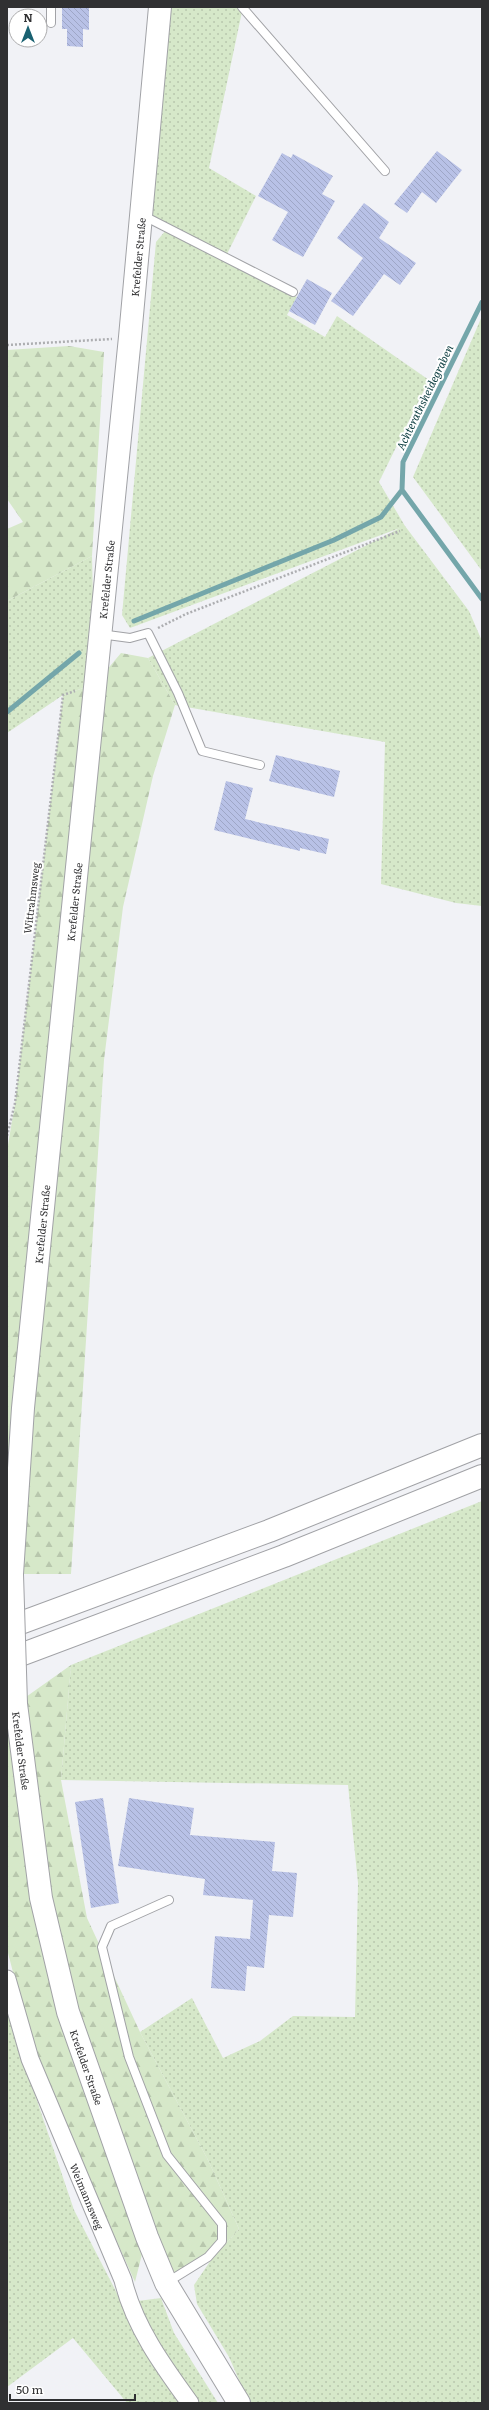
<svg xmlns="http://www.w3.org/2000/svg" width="489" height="2410" font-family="Literata,serif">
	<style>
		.grass { fill: url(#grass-dots) }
		.forest { fill: url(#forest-firs) }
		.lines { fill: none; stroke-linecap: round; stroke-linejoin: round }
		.stream { stroke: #74a6aa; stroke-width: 5 }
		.building { fill: url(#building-back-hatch) }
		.lane-casing { stroke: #a1a2a6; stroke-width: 10 }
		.street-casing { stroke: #a1a2a6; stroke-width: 19 }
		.secondary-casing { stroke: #a1a2a6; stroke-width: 24 }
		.highway-casing { stroke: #a1a2a6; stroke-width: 24 }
		.path { stroke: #adaeb1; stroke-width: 2.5; stroke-dasharray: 2 2; stroke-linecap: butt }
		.lane { stroke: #fff; stroke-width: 8 }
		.street { stroke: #fff; stroke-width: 17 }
		.secondary { stroke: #fff; stroke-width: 22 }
		.highway { stroke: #fff; stroke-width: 22 }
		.secondary-bridge-casing { stroke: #a1a2a6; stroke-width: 24; stroke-linecap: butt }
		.secondary-bridge { stroke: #fff; stroke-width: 22 }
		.labels { text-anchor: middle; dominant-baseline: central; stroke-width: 4; stroke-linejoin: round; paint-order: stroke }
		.street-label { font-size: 10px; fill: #303032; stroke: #fff }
		.water-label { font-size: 11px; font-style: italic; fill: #0c3d40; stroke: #fff }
	</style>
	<defs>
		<pattern id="grass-dots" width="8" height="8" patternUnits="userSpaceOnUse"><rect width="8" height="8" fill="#d6e8c9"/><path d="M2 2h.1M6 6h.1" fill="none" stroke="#b8c7ad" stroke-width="1.8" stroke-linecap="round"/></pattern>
		<pattern id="forest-firs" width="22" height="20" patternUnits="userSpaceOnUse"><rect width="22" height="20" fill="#d6e8c9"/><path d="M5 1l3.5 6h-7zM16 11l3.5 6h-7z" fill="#b8c7ad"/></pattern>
		<pattern id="building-back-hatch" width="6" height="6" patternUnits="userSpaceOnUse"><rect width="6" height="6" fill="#b8c1e6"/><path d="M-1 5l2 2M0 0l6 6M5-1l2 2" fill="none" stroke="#9ea6c6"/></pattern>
	</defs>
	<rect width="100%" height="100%" fill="#f1f2f6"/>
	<!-- grass -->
	<path class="grass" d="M 170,7 L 243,7 L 209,168 L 256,196 L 227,254 L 152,217 Z
		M 166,230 L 297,297 L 287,315 L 325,337 L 337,316 L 429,380 L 379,482 L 405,526 L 469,611 L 482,641 L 482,906 L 456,903 L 381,884 L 385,742 L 175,705 L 148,658 L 400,528 L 130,628 L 122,615 L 156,242 Z
		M 482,316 L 482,571 L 413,477 Z
		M 92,556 L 95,684 L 63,695 L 7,733 L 7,601 Z
		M 482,1501 L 482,2403 L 249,2403 L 229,2357 L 197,2304 L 194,2285 L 211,2260 L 239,2229 L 209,2162 L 140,2032 L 192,1998 L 223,2058 L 260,2041 L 293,2016 L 355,2017 L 358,1883 L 348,1785 L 61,1780 L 71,1665 Z
		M 7,2012 L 74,2210 L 122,2303 L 161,2298 L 174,2333 L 218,2403 L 127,2403 L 73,2338 L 7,2387 Z"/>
	<!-- forest -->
	<path class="forest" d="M 69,346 L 104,352 L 92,556 L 7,601 L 7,529 L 23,522 L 7,499 L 7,350 Z
		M 121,653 L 148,658 L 175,705 L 153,776 L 123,907 L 104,1060 L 71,1574 L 12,1574 L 7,1576 L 7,1151 L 15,1103 L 63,695 L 95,684 Z
		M 71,1665 L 61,1780 L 87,1918 L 140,2032 L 209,2162 L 239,2229 L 211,2260 L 166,2283 L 146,2238 L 135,2282 L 67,2131 L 32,2046 L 7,1949 L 7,1704 L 16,1704 Z"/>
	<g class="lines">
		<!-- stream -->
		<path class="stream" d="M 482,302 L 403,462 L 402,490 L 482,599
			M 134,621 L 334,540 L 381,517 L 402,490
			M 7,712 L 79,653"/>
	</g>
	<!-- building -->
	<path class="building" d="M 62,7 L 89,7 L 89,30 L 83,29 L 83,47 L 67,46 L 67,29 L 62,29 Z
		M 437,151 L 462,170 L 436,203 L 422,192 L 407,213 L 394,204 Z
		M 282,153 L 291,158 L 293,154 L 333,176 L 322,194 L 335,201 L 303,257 L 272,240 L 288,212 L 258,196 Z
		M 364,203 L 389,222 L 379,238 L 416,263 L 400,285 L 384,274 L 353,316 L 331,301 L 363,258 L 337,238 Z
		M 307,279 L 332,293 L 315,325 L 289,311 Z
		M 276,755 L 340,771 L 334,797 L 269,781 Z
		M 226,781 L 253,788 L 245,819 L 329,839 L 326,854 L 300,848 L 300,851 L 214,830 Z
		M 103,1798 L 119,1903 L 91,1908 L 75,1802 Z
		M 129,1798 L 194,1808 L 190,1835 L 275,1842 L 272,1871 L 297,1873 L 293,1917 L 269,1915 L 264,1968 L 247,1966 L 245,1991 L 211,1988 L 215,1936 L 250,1939 L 253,1900 L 203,1895 L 205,1879 L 118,1866 Z"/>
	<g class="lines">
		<!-- lane casing -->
		<g class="lane-casing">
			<path id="lane" d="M 51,7 L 51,23
				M 242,7 L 385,171
				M 142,215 L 293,292
				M 100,634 L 130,638 L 148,633 L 178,693 L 202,751 L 260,765
				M 166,2283 L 208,2257 L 222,2241 L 222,2224 L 167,2155 L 129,2057 L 102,1947 L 111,1926 L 169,1900"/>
		</g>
		<!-- street casing -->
		<g class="street-casing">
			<g id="street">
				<path id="s1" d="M 7,1979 L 30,2059 L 123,2280 C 134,2326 163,2366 190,2403"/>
			</g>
		</g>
		<!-- secondary casing -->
		<g class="secondary-casing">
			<g id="secondary">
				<path id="s2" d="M 12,1574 L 23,1408 L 130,337 L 160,7"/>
				<path id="s3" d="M 16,1704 L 41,1898 L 68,2012 L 147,2237 L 166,2283 L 239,2403"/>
			</g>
		</g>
		<!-- highway casing -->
		<g class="highway-casing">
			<path id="highway" d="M 7,1628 L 269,1531 L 482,1445
				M 7,1660 L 284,1556 L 482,1476"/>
		</g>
		<!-- path -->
		<path class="path" d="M 7,345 L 112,339
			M 158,628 L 186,614 L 400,531
			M 7,1136 L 15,1103 L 63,695 L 75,691"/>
		<!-- lane -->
		<use href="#lane" class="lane"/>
		<!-- street -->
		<use href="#street" class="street"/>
		<!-- secondary -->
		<use href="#secondary" class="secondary"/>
		<!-- highway -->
		<use href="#highway" class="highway"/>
		<!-- secondary-bridge casing -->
		<g class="secondary-bridge-casing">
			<path id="secondary-bridge" d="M 12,1574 L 16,1704"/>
		</g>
		<!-- secondary-bridge -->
		<use href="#secondary-bridge" class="secondary-bridge"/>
	</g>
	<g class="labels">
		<!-- street labels -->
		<g class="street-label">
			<text stroke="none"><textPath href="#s2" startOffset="1323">Krefelder Straße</textPath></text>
			<text stroke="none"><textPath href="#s2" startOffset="999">Krefelder Straße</textPath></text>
			<text transform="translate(31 898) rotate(-83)">Wittrahmsweg</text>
			<text stroke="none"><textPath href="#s2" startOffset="675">Krefelder Straße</textPath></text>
			<text stroke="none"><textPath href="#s2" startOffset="351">Krefelder Straße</textPath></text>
			<text stroke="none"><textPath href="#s3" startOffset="47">Krefelder Straße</textPath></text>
			<text stroke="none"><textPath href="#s3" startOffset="371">Krefelder Straße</textPath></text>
			<text stroke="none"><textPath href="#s1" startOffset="232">Weimannsweg</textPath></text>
		</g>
		<!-- water labels -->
		<g class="water-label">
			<text transform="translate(424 397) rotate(-64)">Achterathsheidegraben</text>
		</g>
	</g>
	<!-- border -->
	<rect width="489" height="2410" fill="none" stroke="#303032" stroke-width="16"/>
	<!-- north arrow -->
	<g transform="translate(28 28)"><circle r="19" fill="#ffffff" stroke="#acacad"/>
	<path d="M0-3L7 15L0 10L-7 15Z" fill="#196171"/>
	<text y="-6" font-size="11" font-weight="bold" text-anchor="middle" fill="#303032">N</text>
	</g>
	<!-- scale -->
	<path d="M10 2394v6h125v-6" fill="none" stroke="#303032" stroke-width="2"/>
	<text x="16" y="2394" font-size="12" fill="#303032" stroke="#ffffff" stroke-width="3" paint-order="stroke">50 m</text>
</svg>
